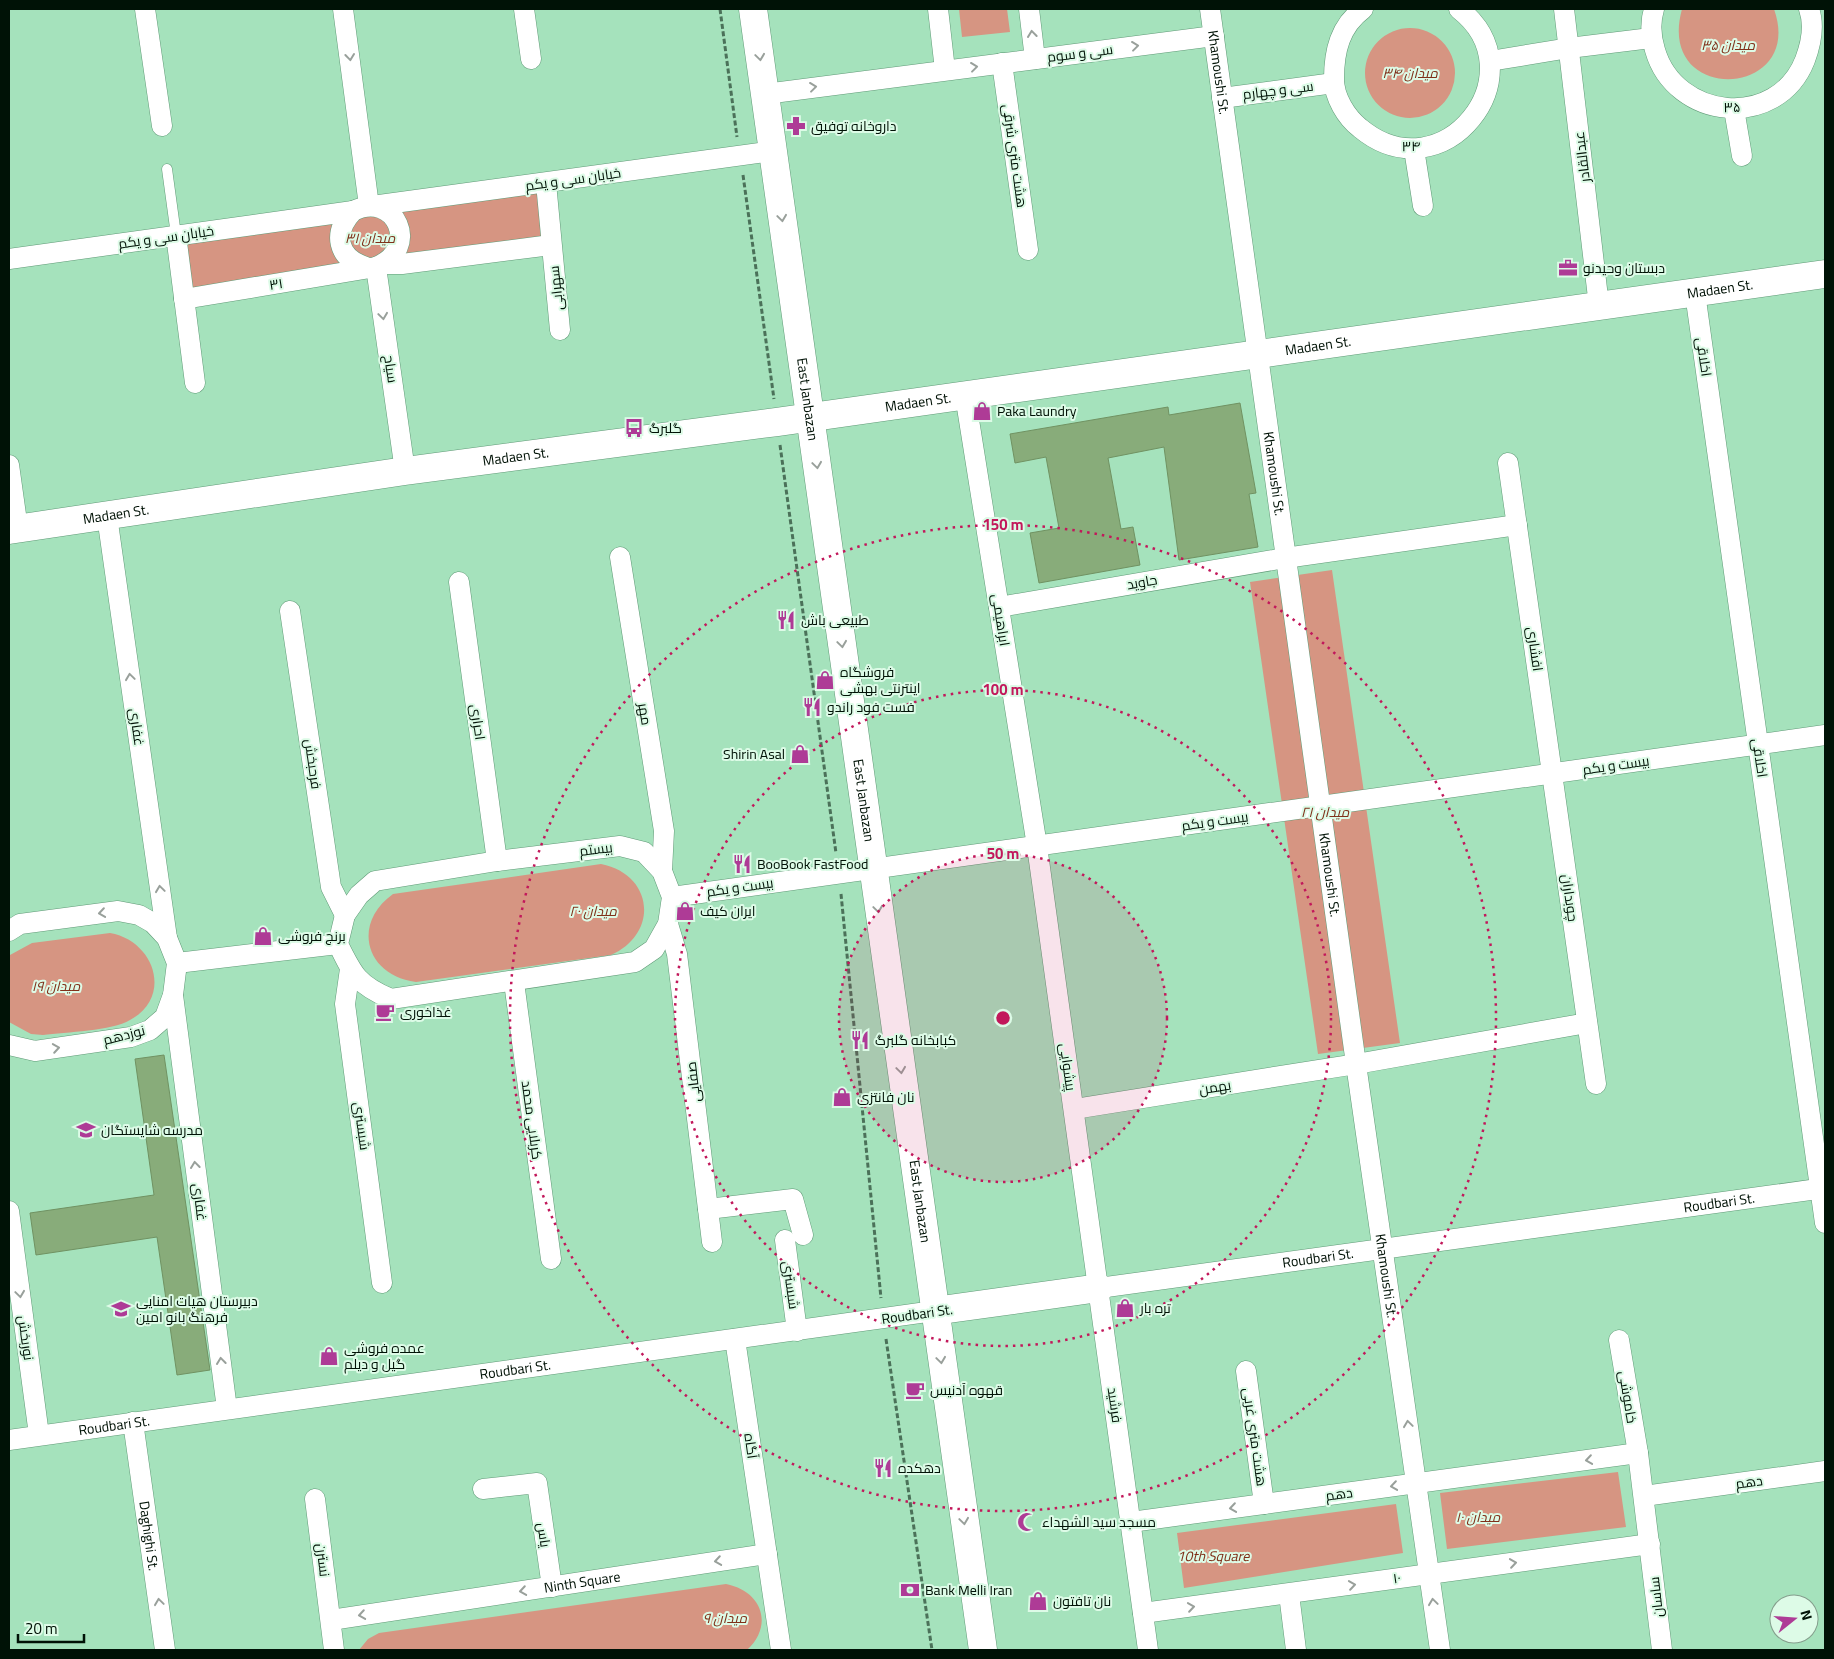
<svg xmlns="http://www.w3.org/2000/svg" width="1834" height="1659" font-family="Georgia,Cairo,serif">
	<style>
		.green { fill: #d69582 }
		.building { fill: #88ac7a; stroke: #709262 }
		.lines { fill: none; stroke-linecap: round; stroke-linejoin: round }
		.lane-casing { stroke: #609a77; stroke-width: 11 }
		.street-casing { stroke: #609a77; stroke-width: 21 }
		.secondary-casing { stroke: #609a77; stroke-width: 29 }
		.path { stroke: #4b7159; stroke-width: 3; stroke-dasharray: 5 2.5; stroke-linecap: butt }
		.lane { stroke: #fff; stroke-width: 10 }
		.street { stroke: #fff; stroke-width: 20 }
		.secondary { stroke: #fff; stroke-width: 28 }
		.oneway { stroke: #99a09b }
		.ring { fill: none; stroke: #c2185b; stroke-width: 2.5; stroke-dasharray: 2.5 5 }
		.labels { text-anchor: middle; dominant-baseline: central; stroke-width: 4; stroke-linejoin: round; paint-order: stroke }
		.park-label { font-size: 14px; font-style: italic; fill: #7f3019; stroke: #ddfbe7 }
		.street-label { font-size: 14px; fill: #001206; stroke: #ddfbe7 }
		.poi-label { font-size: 14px; fill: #001206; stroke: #ddfbe7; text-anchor: start }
		.centre { fill: #c2185b; stroke: #ddfbe7; stroke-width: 2.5 }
		.ring-label { font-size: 15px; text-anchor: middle; font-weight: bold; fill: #c2185b; stroke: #ddfbe7; stroke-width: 4; stroke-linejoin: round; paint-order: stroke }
	</style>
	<rect width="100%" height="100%" fill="#a5e2bc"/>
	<!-- green -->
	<path class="green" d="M 959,9 L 1007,9 L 1010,32 L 962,37 Z
		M 1682,9 L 1774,9 C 1806,99 1655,106 1682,9 Z
		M1365 73a45 45 0 1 1 90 0a45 45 0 1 1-90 0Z
		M 539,190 L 546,240 L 191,290 L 183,240 Z
		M 1332,570 L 1400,1043 L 1318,1054 L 1250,582 Z
		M 601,864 C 653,874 660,933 611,955 L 416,982 C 366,976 351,924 393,894 Z
		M 110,933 C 155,941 173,997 130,1020 C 112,1031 66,1032 43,1035 L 31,1034 L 9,1022 L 10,955 L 32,943 Z
		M 1618,1472 L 1626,1527 L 1447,1549 L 1440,1493 Z
		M 1396,1504 L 1403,1553 L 1184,1588 L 1177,1533 Z
		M 726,1584 C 762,1591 774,1625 747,1650 L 359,1650 L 368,1639 L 379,1633 Z"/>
	<!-- building -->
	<path class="building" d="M 1240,403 L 1256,493 L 1249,494 L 1258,547 L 1179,560 L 1164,447 L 1108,458 L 1121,529 L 1133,527 L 1140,565 L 1039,583 L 1030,533 L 1059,528 L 1046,457 L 1015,463 L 1010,434 L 1168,407 L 1169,415 Z
		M 164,1055 L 210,1370 L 177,1375 L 157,1237 L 36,1255 L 30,1213 L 154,1195 L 135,1059 Z"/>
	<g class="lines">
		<!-- lane casing -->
		<g class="lane-casing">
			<path id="lane" d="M 167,169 L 176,235"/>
		</g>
		<!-- street casing -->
		<g class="street-casing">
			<g id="street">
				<path d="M 145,9 L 162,126"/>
				<path d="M 343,9 L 369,206"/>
				<path d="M 524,9 L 531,59"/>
				<path d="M 938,9 L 945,70"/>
				<path d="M 1029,9 L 1035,59"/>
				<path id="s1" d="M 1210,9 L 1356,1064 L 1440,1650"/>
				<path d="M 1363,9 C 1340,26 1334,51 1334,79 C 1334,97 1346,117 1360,128 C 1443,197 1541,73 1459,9"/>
				<path d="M 1564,9 L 1599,306"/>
				<path d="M 1654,9 C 1650,22 1651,37 1655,50 C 1675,120 1777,131 1805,60 C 1811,44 1815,26 1809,9"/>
				<path d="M 1490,61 L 1569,48 L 1651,38"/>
				<path d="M 1002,63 L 1028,250"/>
				<path d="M 765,94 L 1214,36"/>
				<path d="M 1222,98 L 1334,83"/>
				<path d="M 1734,109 L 1742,156"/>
				<path d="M 1414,149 L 1423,206"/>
				<path d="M 546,183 L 560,330"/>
				<path d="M 372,206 L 773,151"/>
				<path d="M 176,235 L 195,383"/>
				<path d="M 9,259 L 353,211"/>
				<path d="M 385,264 L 402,264 L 551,245"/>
				<path d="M 376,267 L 405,471"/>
				<path d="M 1695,293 L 1825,1223"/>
				<path d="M 184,299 L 376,267 C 422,248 395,190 353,211 C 332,233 337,258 366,267"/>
				<path d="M 965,395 L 1037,846 L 1148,1650"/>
				<path d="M 1508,463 L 1596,1084"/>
				<path d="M 9,465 L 18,529"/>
				<path d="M 107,516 L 167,938"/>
				<path d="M 620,557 L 664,831 L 662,871"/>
				<path d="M 459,582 L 497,861"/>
				<path d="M 999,607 L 1285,558 L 1517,525"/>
				<path d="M 290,611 L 331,887 L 345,915"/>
				<path d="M 620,846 L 644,852 L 662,871 L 672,897 L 668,924 L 654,949 L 635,962 L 391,999 C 358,985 353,975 338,944 L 345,915 L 359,895 L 375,881 L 497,861 Z"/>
				<path d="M 672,897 L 1825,735"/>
				<path d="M 668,924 L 677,954 L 712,1242"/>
				<path d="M 9,931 L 20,924 L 118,911 L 139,915 L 153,923 L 167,938 L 177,963 L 173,995 L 165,1017 L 150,1030 L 131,1037 L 35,1051 L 9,1045"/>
				<path d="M 177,963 L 338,944"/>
				<path d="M 350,969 L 345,1004 L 382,1283"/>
				<path d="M 514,982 L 551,1259"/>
				<path d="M 173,995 L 227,1409"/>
				<path d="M 1074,1109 L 1356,1064 L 1587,1023"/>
				<path d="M 708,1209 L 793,1199 L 803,1235"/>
				<path d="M 9,1211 L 39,1435"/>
				<path d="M 785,1240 L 797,1331"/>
				<path id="s2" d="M 1099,1288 L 1825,1188"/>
				<path d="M 735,1339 L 781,1650"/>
				<path d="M 1619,1340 L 1638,1453 L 1662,1650"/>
				<path d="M 1246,1371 L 1264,1504"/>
				<path id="s3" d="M 133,1422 L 165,1650"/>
				<path id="s4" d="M 9,1440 L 934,1311"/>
				<path d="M 483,1489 L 537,1483 L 552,1587"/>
				<path d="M 1644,1496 L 1825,1471"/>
				<path d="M 315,1499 L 334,1650"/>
				<path d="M 1131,1522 L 1638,1453"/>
				<path d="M 1289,1594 L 1296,1650"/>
				<path d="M 1143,1613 L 1650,1544"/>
				<path id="s5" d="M 331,1620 L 767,1554"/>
			</g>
		</g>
		<!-- secondary casing -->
		<g class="secondary-casing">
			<g id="secondary">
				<path id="s6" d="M 753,9 L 983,1650"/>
				<path id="s7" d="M 9,530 L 405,471 L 777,422 L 1825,274"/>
				<path d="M 934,1311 L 1099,1288"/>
			</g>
		</g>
		<!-- path -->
		<path class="path" d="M 720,9 L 737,137
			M 743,175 L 774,399
			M 780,445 L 836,853
			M 841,894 L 881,1298
			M 886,1339 L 932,1650"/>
		<!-- lane -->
		<use href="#lane" class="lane"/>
		<!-- street -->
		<use href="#street" class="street"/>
		<!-- secondary -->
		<use href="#secondary" class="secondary"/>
	</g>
	<!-- one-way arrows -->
	<defs><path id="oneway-chevron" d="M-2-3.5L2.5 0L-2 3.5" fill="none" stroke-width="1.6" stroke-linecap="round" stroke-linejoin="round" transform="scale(1.25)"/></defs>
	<g class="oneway">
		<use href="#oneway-chevron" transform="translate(1032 34) rotate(-97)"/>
		<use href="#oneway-chevron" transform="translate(1135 46) rotate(-7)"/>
		<use href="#oneway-chevron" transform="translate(350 57) rotate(83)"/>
		<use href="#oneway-chevron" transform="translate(760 57) rotate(82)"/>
		<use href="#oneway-chevron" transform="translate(974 67) rotate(-7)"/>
		<use href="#oneway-chevron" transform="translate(813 87) rotate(-7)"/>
		<use href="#oneway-chevron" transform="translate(782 218) rotate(82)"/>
		<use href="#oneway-chevron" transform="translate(383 316) rotate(82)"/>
		<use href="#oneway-chevron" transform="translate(817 465) rotate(82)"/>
		<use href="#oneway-chevron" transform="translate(842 644) rotate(82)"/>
		<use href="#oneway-chevron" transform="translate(130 677) rotate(-98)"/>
		<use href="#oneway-chevron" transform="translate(160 889) rotate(-98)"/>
		<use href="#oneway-chevron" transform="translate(878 909) rotate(82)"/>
		<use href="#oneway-chevron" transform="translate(102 913) rotate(172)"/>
		<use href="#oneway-chevron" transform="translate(56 1048) rotate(-9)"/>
		<use href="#oneway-chevron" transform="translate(901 1070) rotate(82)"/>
		<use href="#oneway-chevron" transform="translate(195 1165) rotate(-97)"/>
		<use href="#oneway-chevron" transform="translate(20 1294) rotate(82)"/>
		<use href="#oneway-chevron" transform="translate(941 1360) rotate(82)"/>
		<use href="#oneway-chevron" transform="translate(221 1361) rotate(-97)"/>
		<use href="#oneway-chevron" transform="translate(1408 1424) rotate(-98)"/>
		<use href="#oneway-chevron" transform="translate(1589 1460) rotate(172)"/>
		<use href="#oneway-chevron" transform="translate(1394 1486) rotate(172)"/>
		<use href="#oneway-chevron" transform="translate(1233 1508) rotate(172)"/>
		<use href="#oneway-chevron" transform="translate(964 1521) rotate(82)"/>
		<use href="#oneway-chevron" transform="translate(718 1561) rotate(171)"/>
		<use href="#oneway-chevron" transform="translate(1513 1563) rotate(-8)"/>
		<use href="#oneway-chevron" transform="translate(1352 1585) rotate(-8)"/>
		<use href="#oneway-chevron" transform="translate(523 1591) rotate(171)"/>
		<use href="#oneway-chevron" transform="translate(159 1602) rotate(-98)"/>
		<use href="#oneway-chevron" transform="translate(1433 1602) rotate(-98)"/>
		<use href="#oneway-chevron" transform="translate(1191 1607) rotate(-8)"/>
		<use href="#oneway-chevron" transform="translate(362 1615) rotate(171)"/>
	</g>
	<!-- distance rings -->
	<circle cx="1003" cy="1018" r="164" fill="#c2185b" fill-opacity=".12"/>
	<g class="ring">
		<circle cx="1003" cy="1018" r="164"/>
		<circle cx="1003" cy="1018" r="328"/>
		<circle cx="1003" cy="1018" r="493"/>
	</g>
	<!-- icons -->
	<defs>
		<g id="pharmacy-bare" transform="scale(1.5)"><path d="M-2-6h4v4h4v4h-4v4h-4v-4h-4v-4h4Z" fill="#ae3b96" stroke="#ddfbe7" stroke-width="2.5" paint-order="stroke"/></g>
		<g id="office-bare" transform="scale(1.5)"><path d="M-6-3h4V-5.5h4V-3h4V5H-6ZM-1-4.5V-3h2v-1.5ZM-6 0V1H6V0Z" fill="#ae3b96" stroke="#ddfbe7" stroke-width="2.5" paint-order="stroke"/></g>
		<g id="shop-bare" transform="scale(1.5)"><path d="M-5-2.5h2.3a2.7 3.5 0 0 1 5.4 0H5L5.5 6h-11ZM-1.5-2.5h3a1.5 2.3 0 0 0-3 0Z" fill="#ae3b96" stroke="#ddfbe7" stroke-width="2.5" paint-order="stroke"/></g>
		<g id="bus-bare" transform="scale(1.5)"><path d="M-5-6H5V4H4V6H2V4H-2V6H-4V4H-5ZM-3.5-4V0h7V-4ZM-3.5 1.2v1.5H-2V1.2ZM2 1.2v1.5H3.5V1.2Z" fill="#ae3b96" stroke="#ddfbe7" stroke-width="2.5" paint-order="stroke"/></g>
		<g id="restaurant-bare" transform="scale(1.5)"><path d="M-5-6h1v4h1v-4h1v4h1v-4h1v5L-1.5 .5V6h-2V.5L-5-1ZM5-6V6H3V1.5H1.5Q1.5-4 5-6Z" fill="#ae3b96" stroke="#ddfbe7" stroke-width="2.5" paint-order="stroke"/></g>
		<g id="cafe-bare" transform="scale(1.5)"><path d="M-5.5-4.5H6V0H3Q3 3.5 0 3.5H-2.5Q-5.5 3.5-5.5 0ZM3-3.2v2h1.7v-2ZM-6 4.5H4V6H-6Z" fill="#ae3b96" stroke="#ddfbe7" stroke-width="2.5" paint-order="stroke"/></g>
		<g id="school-bare" transform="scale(1.5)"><path d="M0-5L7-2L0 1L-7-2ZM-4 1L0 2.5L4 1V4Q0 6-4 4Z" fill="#ae3b96" stroke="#ddfbe7" stroke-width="2.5" paint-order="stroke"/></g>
		<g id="mosque-bare" transform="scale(1.5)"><path d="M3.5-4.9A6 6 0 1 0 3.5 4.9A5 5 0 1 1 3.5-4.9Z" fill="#ae3b96" stroke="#ddfbe7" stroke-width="2.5" paint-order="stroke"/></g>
		<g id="bank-bare" transform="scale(1.5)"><path d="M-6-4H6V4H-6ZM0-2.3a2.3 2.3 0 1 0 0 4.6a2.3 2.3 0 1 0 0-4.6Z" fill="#ae3b96" stroke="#ddfbe7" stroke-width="2.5" paint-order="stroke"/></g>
	</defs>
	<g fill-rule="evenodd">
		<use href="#pharmacy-bare" x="796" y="126"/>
		<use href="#office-bare" x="1568" y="268"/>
		<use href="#shop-bare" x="982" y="411"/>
		<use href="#bus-bare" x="634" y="428"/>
		<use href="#restaurant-bare" x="786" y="620"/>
		<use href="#shop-bare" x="825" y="680"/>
		<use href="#restaurant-bare" x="812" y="707"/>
		<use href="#shop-bare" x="800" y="754"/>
		<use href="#restaurant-bare" x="742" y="864"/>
		<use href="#shop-bare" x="685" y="911"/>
		<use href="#shop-bare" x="263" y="936"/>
		<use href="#cafe-bare" x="385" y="1012"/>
		<use href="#restaurant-bare" x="860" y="1040"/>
		<use href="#shop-bare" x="842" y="1097"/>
		<use href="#school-bare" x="86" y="1130"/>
		<use href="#shop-bare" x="1125" y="1308"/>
		<use href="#school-bare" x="121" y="1309"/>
		<use href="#shop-bare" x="329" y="1356"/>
		<use href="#cafe-bare" x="915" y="1390"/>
		<use href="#restaurant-bare" x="883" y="1468"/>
		<use href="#mosque-bare" x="1027" y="1522"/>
		<use href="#bank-bare" x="910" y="1590"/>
		<use href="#shop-bare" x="1038" y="1601"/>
	</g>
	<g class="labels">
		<!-- park labels -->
		<g class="park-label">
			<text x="1728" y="45">میدان ۳۵</text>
			<text x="1410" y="73">میدان ۳۴</text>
			<text x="370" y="238">میدان ۳۱</text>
			<text x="1325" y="812">میدان ۲۱</text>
			<text x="593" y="911">میدان ۲۰</text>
			<text x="56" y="986">میدان ۱۹</text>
			<text x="1478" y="1517">میدان ۱۰</text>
			<text x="1213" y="1556">10th Square</text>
			<text x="725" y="1618">میدان ۹</text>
		</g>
		<!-- street labels -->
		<g class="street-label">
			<text transform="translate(1080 53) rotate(-7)">سی و سوم</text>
			<text stroke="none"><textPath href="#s1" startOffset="64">Khamoushi St.</textPath></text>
			<text transform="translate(1278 90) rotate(-7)">سی و چهارم</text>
			<text transform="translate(1732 107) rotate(-1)">۳۵</text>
			<text transform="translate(1411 146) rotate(-1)">۳۴</text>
			<text transform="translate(1015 156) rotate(82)">هشت متری شرقی</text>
			<text transform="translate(1582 157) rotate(-97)">عبدالقادر</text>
			<text transform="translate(573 179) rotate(-8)">خیابان سی و یکم</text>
			<text transform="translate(166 237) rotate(-8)">خیابان سی و یکم</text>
			<text transform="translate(276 284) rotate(-9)">۳۱</text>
			<text transform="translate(556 288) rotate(-96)">سهرابی</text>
			<text stroke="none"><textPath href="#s7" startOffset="1728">Madaen St.</textPath></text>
			<text stroke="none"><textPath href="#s7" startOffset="1322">Madaen St.</textPath></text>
			<text transform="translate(1704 357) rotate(82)">اخلاقی</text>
			<text transform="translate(391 369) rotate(82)">سیاح</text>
			<text stroke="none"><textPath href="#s6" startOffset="394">East Janbazan</textPath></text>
			<text stroke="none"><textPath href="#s7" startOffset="918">Madaen St.</textPath></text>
			<text stroke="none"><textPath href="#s7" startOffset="512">Madaen St.</textPath></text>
			<text stroke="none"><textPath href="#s1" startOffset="469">Khamoushi St.</textPath></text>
			<text stroke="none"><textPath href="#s7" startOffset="108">Madaen St.</textPath></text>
			<text transform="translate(1142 582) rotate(-10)">جاوید</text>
			<text transform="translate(1001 620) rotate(81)">ابراهیمی</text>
			<text transform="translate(1535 649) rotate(82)">افشاری</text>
			<text transform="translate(645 714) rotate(81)">مهر</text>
			<text transform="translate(478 722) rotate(82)">احراری</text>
			<text transform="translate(137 727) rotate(82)">غفاری</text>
			<text transform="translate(1760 758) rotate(82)">اخلاقی</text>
			<text transform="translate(313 764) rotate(82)">فرحبخش</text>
			<text transform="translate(1616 765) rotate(-8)">بیست و یکم</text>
			<text stroke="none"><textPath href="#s6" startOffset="799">East Janbazan</textPath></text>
			<text transform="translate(1215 821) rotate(-8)">بیست و یکم</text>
			<text transform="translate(596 849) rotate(-7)">بیستم</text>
			<text stroke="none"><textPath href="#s1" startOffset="874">Khamoushi St.</textPath></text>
			<text transform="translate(740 887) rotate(-8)">بیست و یکم</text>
			<text transform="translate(1570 898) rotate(82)">چوبداران</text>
			<text transform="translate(124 1035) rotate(-14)">نوزدهم</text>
			<text transform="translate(1068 1067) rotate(82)">پیشوایی</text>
			<text transform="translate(693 1082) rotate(-97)">صفایی</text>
			<text transform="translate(1215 1087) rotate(-9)">بهمن</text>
			<text transform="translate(532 1120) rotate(82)">کربلایی محمد</text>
			<text transform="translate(362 1126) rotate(82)">شبستری</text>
			<text stroke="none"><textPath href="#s6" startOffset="1204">East Janbazan</textPath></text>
			<text transform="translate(200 1202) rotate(83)">غفاری</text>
			<text stroke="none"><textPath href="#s2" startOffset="626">Roudbari St.</textPath></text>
			<text stroke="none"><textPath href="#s2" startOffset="221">Roudbari St.</textPath></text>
			<text stroke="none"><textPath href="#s1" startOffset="1279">Khamoushi St.</textPath></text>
			<text transform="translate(791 1285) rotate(82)">شبستری</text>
			<text transform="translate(917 1314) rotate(-8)">Roudbari St.</text>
			<text transform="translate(26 1338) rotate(82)">نوربخش</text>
			<text stroke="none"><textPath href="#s4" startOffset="511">Roudbari St.</textPath></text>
			<text transform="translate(1628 1397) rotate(81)">خاموشی</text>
			<text transform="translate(1115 1405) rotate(82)">فرشید</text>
			<text stroke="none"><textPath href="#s4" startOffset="106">Roudbari St.</textPath></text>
			<text transform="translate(1255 1437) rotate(82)">هشت متری غربی</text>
			<text transform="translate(751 1446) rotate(82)">آگاه</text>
			<text transform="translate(1749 1482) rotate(-8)">دهم</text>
			<text transform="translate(1339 1494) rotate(-8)">دهم</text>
			<text transform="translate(544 1535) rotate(82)">یاس</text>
			<text stroke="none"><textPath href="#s3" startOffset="115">Daghighi St.</textPath></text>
			<text transform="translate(323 1560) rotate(83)">نسترن</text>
			<text transform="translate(1397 1578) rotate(-8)">۱۰</text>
			<text stroke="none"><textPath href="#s5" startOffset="254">Ninth Square</textPath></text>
			<text transform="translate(1656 1597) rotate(-96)">ساسان</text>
		</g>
		<!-- poi labels -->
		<g class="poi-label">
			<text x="811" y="126">داروخانه توفیق</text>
			<text x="1583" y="268">دبستان وحیدنو</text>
			<text x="997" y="411">Paka Laundry</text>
			<text x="649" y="428">گلبرگ</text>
			<text x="801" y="620">طبیعی باش</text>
			<text x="840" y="672">فروشگاه<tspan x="840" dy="16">اینترنتی بهشی</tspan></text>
			<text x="827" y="707">فست فود راندو</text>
			<text x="785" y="754" text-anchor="end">Shirin Asal</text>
			<text x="757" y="864">BooBook FastFood</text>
			<text x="700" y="911">ایران کیف</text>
			<text x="278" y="936">برنج فروشی</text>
			<text x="400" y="1012">غذاخوری</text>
			<text x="875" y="1040">کبابخانه گلبرگ</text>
			<text x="857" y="1097">نان فانتزی</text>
			<text x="101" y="1130">مدرسه شایستگان</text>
			<text x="136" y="1301">دبیرستان هیات امنایی<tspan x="136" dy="16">فرهنگ بانو امین</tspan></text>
			<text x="1140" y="1308">تره بار</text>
			<text x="344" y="1348">عمده فروشی<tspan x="344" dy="16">گیل و دیلم</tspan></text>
			<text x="930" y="1390">قهوه آدنیس</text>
			<text x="898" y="1468">دهکده</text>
			<text x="1042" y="1522">مسجد سید الشهداء</text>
			<text x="925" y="1590">Bank Melli Iran</text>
			<text x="1053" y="1601">نان تافتون</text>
		</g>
	</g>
	<circle cx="1003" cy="1018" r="8" class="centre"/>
	<g class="ring-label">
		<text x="1003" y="530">150 m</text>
		<text x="1003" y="695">100 m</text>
		<text x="1003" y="859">50 m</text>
	</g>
	<!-- border -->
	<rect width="1834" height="1659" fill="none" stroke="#001206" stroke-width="20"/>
	<!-- north arrow -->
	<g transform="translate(1794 1619) rotate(73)"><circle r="24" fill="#ddfbe7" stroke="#859e8d"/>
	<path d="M0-4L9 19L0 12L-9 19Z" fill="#ae3b96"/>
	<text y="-8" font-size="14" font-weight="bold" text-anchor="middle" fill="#001206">N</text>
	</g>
	<!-- scale -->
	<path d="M18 1634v8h66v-8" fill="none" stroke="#001206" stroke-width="2.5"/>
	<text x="25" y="1634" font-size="15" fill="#001206" stroke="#ddfbe7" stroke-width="4" paint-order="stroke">20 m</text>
</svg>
